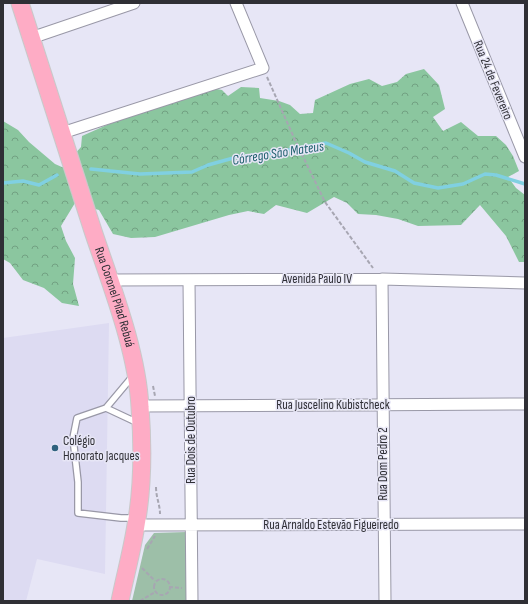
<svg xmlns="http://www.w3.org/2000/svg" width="528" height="604" font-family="'Sofia Sans Condensed',sans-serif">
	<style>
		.built { fill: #dddbf2 }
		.forest { fill: url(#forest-crowns) }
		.park { fill: #9dbfa8 }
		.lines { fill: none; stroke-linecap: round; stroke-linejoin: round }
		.stream { stroke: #80d0e1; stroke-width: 3.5 }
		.lane-casing { stroke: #9998a7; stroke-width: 8 }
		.street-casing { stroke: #9998a7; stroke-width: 13 }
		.primary-casing { stroke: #c9c9ca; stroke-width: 19 }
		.path { stroke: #a7a6b2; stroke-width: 2; stroke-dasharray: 4 2; stroke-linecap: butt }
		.lane { stroke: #fff; stroke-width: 5.5 }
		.street { stroke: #fff; stroke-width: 11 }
		.primary { stroke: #feacc5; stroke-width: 17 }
		.poi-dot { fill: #2f617e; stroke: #e7e6f6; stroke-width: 1.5 }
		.labels { text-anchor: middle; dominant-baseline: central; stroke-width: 3; stroke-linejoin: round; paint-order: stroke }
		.street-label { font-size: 13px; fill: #2f2f35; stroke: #e7e6f6 }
		.poi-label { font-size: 13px; fill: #2f2f35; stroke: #e7e6f6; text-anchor: start }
		.water-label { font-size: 14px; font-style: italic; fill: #1d5f6c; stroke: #e7e6f6 }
	</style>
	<defs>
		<pattern id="forest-crowns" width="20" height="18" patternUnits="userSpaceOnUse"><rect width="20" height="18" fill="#8bc69f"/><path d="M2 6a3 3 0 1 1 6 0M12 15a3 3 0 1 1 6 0" fill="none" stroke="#72a182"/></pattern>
	</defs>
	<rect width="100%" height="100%" fill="#e7e6f6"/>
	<!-- built -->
	<path class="built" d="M 109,323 L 105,574 L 37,559 L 26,601 L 3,601 L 3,338 Z"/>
	<!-- forest -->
	<path class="forest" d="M 424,69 L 439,85 L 445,109 L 433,117 L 443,131 L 461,122 L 478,136 L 496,136 L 506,145 L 513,156 L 519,171 L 508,177 L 516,188 L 525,195 L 525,262 L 519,262 L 506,236 L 480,205 L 461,225 L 418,226 L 398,219 L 376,215 L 358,214 L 347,203 L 334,197 L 307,213 L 276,205 L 264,214 L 248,211 L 229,215 L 155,237 L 131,238 L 113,234 L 99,210 L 88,207 L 73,156 L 81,147 L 82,136 L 109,124 L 124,119 L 134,112 L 181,100 L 211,88 L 222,90 L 228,96 L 241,87 L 259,88 L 260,98 L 279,101 L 290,105 L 300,114 L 313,113 L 315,100 L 350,84 L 369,79 L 382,86 L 397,82 L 406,74 Z
		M 3,121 L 18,130 L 29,142 L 55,164 L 71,171 L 78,198 L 61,226 L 66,241 L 75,258 L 73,284 L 79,306 L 62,303 L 44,288 L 23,280 L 10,263 L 3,259 Z"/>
	<!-- park -->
	<path class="park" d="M 187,532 L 187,601 L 132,601 L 145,545 L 154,533 Z"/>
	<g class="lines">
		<!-- stream -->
		<path class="stream" d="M 91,169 L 140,174 L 192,172 L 208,165 L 237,157 L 266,154 L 326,143 L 349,153 L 365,162 L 395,171 L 414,183 L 438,188 L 463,184 L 485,174 L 496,175 L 525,184
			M 3,183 L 23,181 L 39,185 L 57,175"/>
		<!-- lane casing -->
		<g class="lane-casing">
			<path id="lane" d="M 132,377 L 106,408 L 77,418 L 73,438 L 78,482 L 78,513 L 121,518 L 135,518
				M 106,408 L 138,423"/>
		</g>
		<!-- street casing -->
		<g class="street-casing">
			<path id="street" d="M 462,3 L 525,157
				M 31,38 L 134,3
				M 62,133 L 263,68 L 236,3
				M 382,279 L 385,601
				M 109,280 L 382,279 L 525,283
				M 189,280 L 192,601
				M 140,406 L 525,404
				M 136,525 L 525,524"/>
		</g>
		<!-- primary casing -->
		<g class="primary-casing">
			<g id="primary">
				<path id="s1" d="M 20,3 C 45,79 68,155 93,231 C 111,285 137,350 140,407 C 143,446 143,486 136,525 C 132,551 125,576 120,601"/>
			</g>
		</g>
		<!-- path -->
		<path class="path" d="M 267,77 L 295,140 L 325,202 L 373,268
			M 153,386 L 155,396
			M 156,487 C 156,497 160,505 160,514
			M 147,549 L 155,536
			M 142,568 L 155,581
			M154 587a8 8 0 1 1 16 0a8 8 0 1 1-16 0Z
			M 169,587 L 182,588
			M 140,601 L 155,592"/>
		<!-- lane -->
		<use href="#lane" class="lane"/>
		<!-- street -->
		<use href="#street" class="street"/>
		<!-- primary -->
		<use href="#primary" class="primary"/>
	</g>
	<!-- markers -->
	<circle class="poi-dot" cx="55" cy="448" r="4"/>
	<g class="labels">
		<!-- street labels -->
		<g class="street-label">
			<text transform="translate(493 80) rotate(68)">Rua 24 de Fevereiro</text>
			<text x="317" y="279">Avenida Paulo IV</text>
			<text stroke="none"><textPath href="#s1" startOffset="309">Rua Coronel Pilad Rebuá</textPath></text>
			<text x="333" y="405">Rua Juscelino Kubistcheck</text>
			<text transform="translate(191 440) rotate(-90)">Rua Dois de Outubro</text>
			<text transform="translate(383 464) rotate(-90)">Rua Dom Pedro 2</text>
			<text x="331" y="525">Rua Arnaldo Estevão Figueiredo</text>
		</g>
		<!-- poi labels -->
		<g class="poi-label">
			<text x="63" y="441">Colégio<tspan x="63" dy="15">Honorato Jacques</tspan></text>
		</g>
		<!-- water labels -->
		<g class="water-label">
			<text transform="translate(278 153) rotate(-9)">Córrego São Mateus</text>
		</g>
	</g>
	<!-- border -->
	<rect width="528" height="604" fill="none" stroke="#2f2f35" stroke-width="8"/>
</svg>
